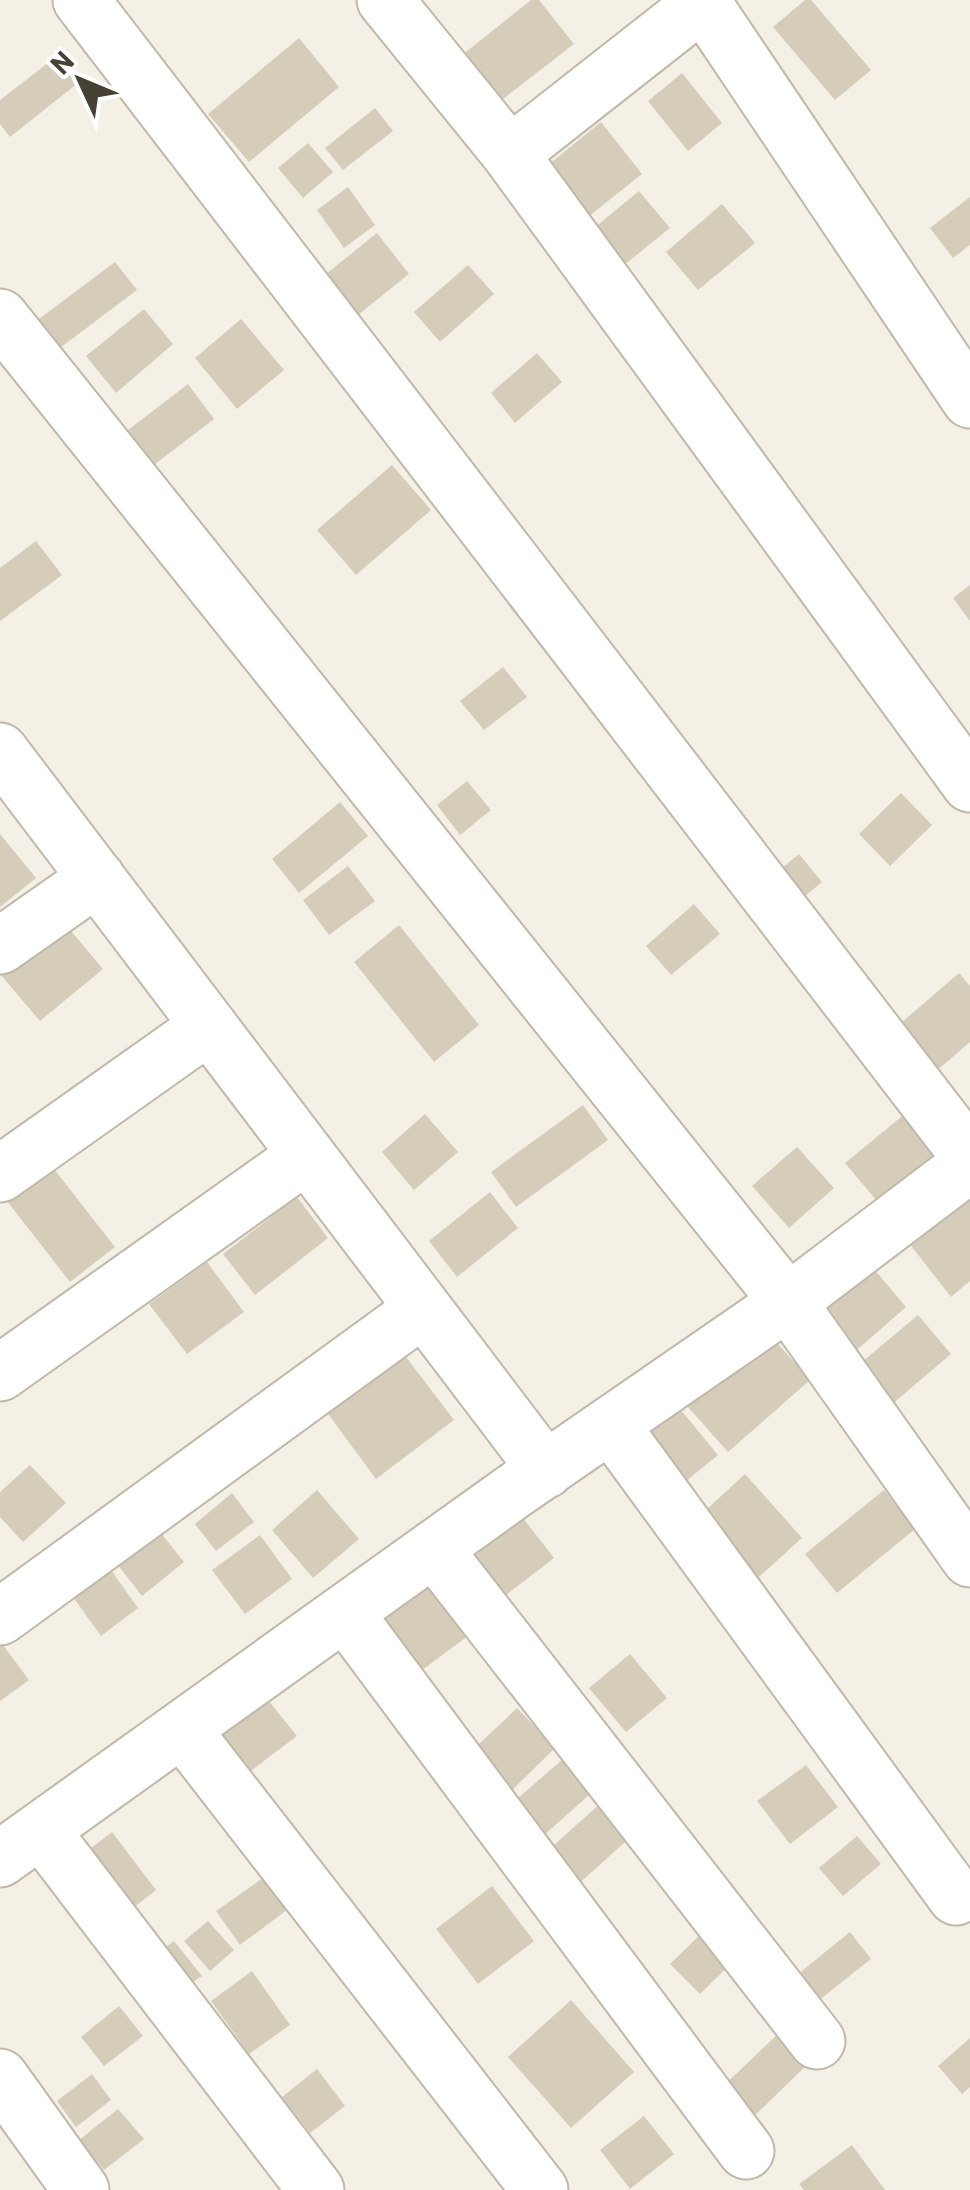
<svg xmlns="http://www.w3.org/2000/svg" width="970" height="2190" font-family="Barlow,sans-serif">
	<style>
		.building { fill: #d6ccba }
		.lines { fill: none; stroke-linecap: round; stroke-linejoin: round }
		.minor-casing { stroke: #c0b8a8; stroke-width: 59 }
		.minor { stroke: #fff; stroke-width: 55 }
	</style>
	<rect width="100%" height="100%" fill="#f4f0e6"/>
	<!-- building -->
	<path class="building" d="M 531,0 L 539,0 L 574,44 L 499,102 L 462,55 Z
		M 805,0 L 811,0 L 871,70 L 835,100 L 773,27 Z
		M 299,38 L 339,87 L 249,162 L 208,114 Z
		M 57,56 L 78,83 L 10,137 L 0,124 L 0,100 Z
		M 682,73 L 722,123 L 688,151 L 648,101 Z
		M 375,108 L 393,131 L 343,170 L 325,148 Z
		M 601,122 L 642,174 L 573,229 L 532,178 Z
		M 308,143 L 333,172 L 303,198 L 278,168 Z
		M 348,187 L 375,225 L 344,248 L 317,210 Z
		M 639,191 L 670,228 L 613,274 L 583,237 Z
		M 970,197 L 970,245 L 953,258 L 930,228 Z
		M 722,204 L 755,243 L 698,290 L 666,252 Z
		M 377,233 L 409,274 L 358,315 L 326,274 Z
		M 115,262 L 137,290 L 52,354 L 31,325 Z
		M 468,265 L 494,294 L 440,342 L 414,312 Z
		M 144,309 L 173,344 L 116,393 L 86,356 Z
		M 241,319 L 284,370 L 237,409 L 195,358 Z
		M 537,353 L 562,382 L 515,423 L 491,393 Z
		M 188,384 L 214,419 L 146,471 L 119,437 Z
		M 392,465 L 431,510 L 356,575 L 317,530 Z
		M 36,541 L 62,575 L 0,621 L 0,568 Z
		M 970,585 L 970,621 L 953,598 Z
		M 503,667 L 527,697 L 484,730 L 460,701 Z
		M 467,781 L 491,810 L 460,835 L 437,805 Z
		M 901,793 L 932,825 L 890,866 L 859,834 Z
		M 340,802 L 368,836 L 299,893 L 272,859 Z
		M 0,834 L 36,878 L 0,907 Z
		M 799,854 L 822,882 L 794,905 L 771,877 Z
		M 348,866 L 375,901 L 329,935 L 303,900 Z
		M 694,904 L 720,934 L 671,975 L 646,946 Z
		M 61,919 L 103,969 L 40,1021 L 0,974 L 0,971 Z
		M 399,925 L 479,1025 L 434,1062 L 354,962 Z
		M 959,973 L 970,986 L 970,1042 L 926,1080 L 887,1035 Z
		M 583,1105 L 608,1140 L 516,1207 L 491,1172 Z
		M 906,1113 L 943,1156 L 882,1207 L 845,1163 Z
		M 425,1114 L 458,1152 L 414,1190 L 382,1152 Z
		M 797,1147 L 834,1188 L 789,1228 L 752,1186 Z
		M 43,1155 L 115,1247 L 70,1282 L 0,1192 Z
		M 970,1190 L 970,1281 L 951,1297 L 908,1242 Z
		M 490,1192 L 518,1228 L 457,1277 L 429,1241 Z
		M 297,1197 L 328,1238 L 255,1295 L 223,1254 Z
		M 207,1262 L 244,1312 L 187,1354 L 149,1304 Z
		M 868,1262 L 906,1307 L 843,1362 L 804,1317 Z
		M 918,1315 L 951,1354 L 884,1411 L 850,1372 Z
		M 770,1335 L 810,1380 L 728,1452 L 688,1407 Z
		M 397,1345 L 454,1420 L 376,1479 L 320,1403 Z
		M 676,1404 L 718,1455 L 680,1486 L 638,1434 Z
		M 30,1465 L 66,1503 L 23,1542 L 0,1517 L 0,1492 Z
		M 745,1474 L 802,1538 L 750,1585 L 693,1522 Z
		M 317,1490 L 359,1539 L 313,1578 L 272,1530 Z
		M 884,1490 L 915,1529 L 837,1593 L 805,1554 Z
		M 232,1493 L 254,1522 L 216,1551 L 195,1524 Z
		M 149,1518 L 184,1562 L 142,1596 L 107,1551 Z
		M 523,1518 L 554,1558 L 488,1609 L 457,1570 Z
		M 260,1535 L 292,1579 L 245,1614 L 212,1570 Z
		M 96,1549 L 138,1608 L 101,1636 L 58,1576 Z
		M 429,1583 L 468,1636 L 406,1682 L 367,1630 Z
		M 0,1641 L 29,1680 L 0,1701 Z
		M 630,1654 L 667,1698 L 626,1732 L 589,1688 Z
		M 268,1700 L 297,1736 L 244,1776 L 215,1739 Z
		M 517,1708 L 555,1748 L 500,1802 L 461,1761 Z
		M 570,1753 L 599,1786 L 533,1845 L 503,1811 Z
		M 806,1765 L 838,1807 L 790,1844 L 757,1801 Z
		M 613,1792 L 644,1825 L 574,1888 L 543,1855 Z
		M 112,1832 L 156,1890 L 119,1919 L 75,1860 Z
		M 857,1836 L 881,1864 L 843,1896 L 819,1868 Z
		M 263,1878 L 287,1910 L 240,1945 L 216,1911 Z
		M 492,1886 L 534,1941 L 478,1984 L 436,1929 Z
		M 208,1921 L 234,1950 L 210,1971 L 184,1941 Z
		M 713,1922 L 743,1952 L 700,1994 L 670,1964 Z
		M 850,1932 L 871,1959 L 818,2001 L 797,1975 Z
		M 174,1941 L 202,1976 L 181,1990 L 154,1956 Z
		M 252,1971 L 290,2025 L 249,2054 L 211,2001 Z
		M 571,2000 L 634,2072 L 571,2128 L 508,2057 Z
		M 119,2006 L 143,2036 L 104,2066 L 81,2037 Z
		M 783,2029 L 812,2060 L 747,2123 L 717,2092 Z
		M 970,2038 L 970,2087 L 962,2094 L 938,2066 Z
		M 317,2069 L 345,2106 L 310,2133 L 282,2097 Z
		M 92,2074 L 111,2100 L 76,2127 L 57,2101 Z
		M 118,2109 L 144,2139 L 104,2170 L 79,2140 Z
		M 644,2116 L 674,2154 L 630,2189 L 600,2150 Z
		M 852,2145 L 885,2190 L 804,2190 L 799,2184 Z"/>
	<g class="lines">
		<!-- minor casing -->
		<g class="minor-casing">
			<path id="minor" d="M 81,0 L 970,1157
				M 385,0 L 510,154 L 970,784
				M 701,0 L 970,400
				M 510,154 L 706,0
				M 0,317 L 788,1302 L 970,1559
				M 0,751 L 546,1470
				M 0,946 L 97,878
				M 0,1174 L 209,1026
				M 0,1373 L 307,1155
				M 611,1425 L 956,1897
				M 434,1549 L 817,2041
				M 345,1613 L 746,2151
				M 0,1617 L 423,1309
				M 182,1729 L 540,2190
				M 41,1830 L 316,2190
				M 0,1859 L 514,1491 L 788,1302 L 970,1164
				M 0,2077 L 81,2190"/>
		</g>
		<!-- minor -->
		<use href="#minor" class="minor"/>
	</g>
	<!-- north arrow -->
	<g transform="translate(80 80) rotate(314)" stroke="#ffffff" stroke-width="8" paint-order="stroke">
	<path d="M0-8L18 38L0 25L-18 38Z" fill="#474035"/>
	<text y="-15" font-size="28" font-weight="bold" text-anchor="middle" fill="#474035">N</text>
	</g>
</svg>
